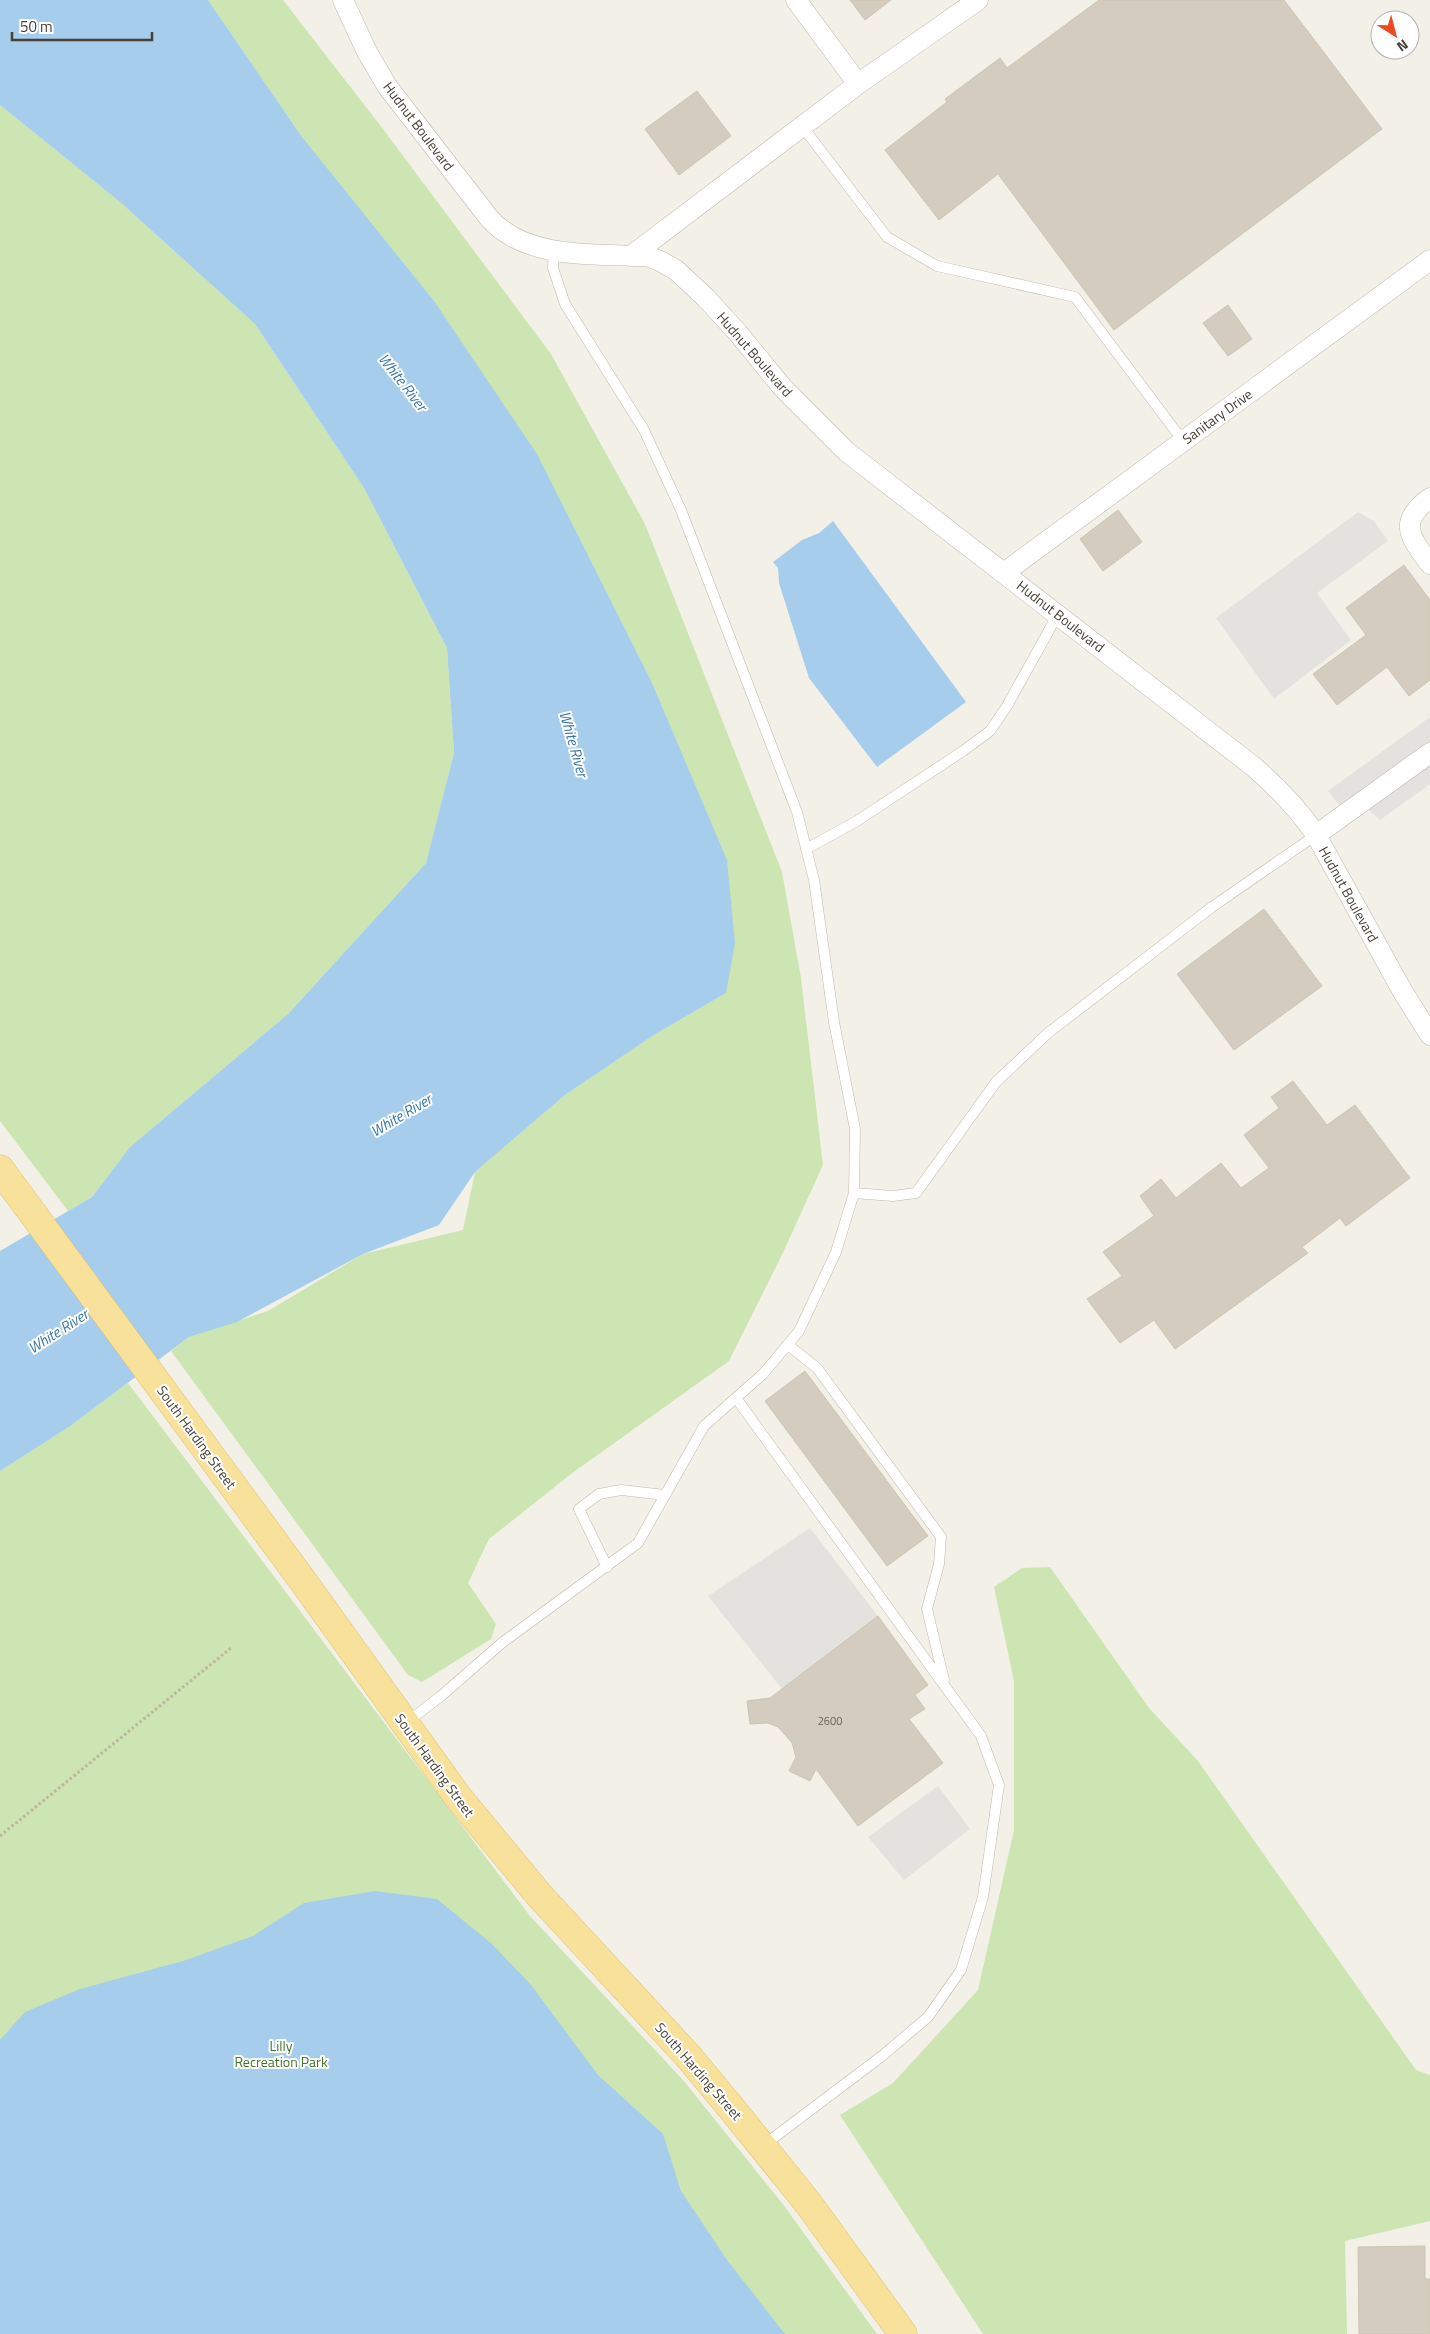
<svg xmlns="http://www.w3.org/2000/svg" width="1430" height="2334" font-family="'Titillium Web',sans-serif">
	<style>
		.green { fill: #cce5b3 }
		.parking { fill: #e4e2df }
		.water { fill: #a7cdec }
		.building { fill: #d4ccbe; stroke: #cec4b1 }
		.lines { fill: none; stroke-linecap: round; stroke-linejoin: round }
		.service-casing { stroke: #beb8ab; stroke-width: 11 }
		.minor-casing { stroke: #beb8ab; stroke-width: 21 }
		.primary-casing { stroke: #ddbf6b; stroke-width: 29 }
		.path { stroke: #bfb49d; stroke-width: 3; stroke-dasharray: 2.5 2.5; stroke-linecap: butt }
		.service { stroke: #fff; stroke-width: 10 }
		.minor { stroke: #fff; stroke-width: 20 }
		.primary { stroke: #f8e29b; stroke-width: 28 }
		.labels { text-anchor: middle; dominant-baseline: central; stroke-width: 4; stroke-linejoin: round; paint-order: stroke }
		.number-label { font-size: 11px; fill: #6a6359 }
		.street-label { font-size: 14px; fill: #464037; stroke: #fff }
		.park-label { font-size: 14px; fill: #45742d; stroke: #fff }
		.water-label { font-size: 15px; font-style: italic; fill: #3675ab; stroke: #fff }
	</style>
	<rect width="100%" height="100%" fill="#f3f0e8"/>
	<!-- green -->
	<path class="green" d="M 208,0 L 283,0 L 380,125 L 551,354 L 645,524 L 782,872 L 801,978 L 823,1165 L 780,1259 L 729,1361 L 571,1474 L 489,1539 L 468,1583 L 496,1624 L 491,1639 L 422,1682 L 408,1675 L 171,1351 L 189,1337 L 268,1311 L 363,1254 L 463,1230 L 475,1172 L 565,1095 L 654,1035 L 726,993 L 302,137 Z
		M 0,105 L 120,202 L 255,324 L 364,488 L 447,648 L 454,753 L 426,863 L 288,1014 L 130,1147 L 92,1197 L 68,1211 L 0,1121 Z
		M 128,1383 L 530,1916 L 683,2080 L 782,2203 L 877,2334 L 0,2334 L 0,1471 L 69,1427 Z
		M 1050,1567 L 1149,1708 L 1198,1761 L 1416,2070 L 1430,2075 L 1430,2221 L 1345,2241 L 1347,2334 L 983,2334 L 840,2115 L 893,2083 L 978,1990 L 1014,1830 L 1014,1681 L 994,1587 L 1022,1568 Z"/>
	<!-- parking -->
	<path class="parking" d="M 1358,512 L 1374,521 L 1388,541 L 1317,593 L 1351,640 L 1274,699 L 1216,618 Z
		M 1430,717 L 1430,784 L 1380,820 L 1368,809 L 1352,821 L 1328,791 Z
		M 810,1528 L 878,1616 L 782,1689 L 708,1596 Z
		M 938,1786 L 970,1829 L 904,1880 L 868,1837 Z"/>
	<!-- water -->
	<path class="water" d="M 0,0 L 208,0 L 302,137 L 434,301 L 537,454 L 652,683 L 727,860 L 735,943 L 726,993 L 654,1035 L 565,1095 L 475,1172 L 439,1225 L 363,1254 L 237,1322 L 189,1337 L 69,1427 L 0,1471 L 0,1251 L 92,1197 L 130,1147 L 288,1014 L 426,863 L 454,753 L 447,648 L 364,488 L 255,324 L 120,202 L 0,105 Z
		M 833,521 L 966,702 L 877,767 L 809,678 L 779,583 L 778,568 L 773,562 L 802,540 L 819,533 Z
		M 375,1891 L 437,1899 L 492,1944 L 531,1985 L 598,2075 L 663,2134 L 681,2191 L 727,2260 L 785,2334 L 0,2334 L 0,2040 L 25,2012 L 80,1989 L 183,1961 L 253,1936 L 304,1903 Z"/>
	<!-- building -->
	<path class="building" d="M 850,0 L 891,0 L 865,20 Z
		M 1099,0 L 1284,0 L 1382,129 L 1114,330 L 998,174 L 939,220 L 885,150 L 947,102 L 945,99 L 1000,58 L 1007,68 Z
		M 697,91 L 731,136 L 679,175 L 645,129 Z
		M 1228,305 L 1252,339 L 1228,356 L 1203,323 Z
		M 1118,510 L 1142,542 L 1103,571 L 1080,539 Z
		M 1404,565 L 1430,600 L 1430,680 L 1409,696 L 1387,667 L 1337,705 L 1313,674 L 1366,635 L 1346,608 Z
		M 1264,909 L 1322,986 L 1234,1050 L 1177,974 Z
		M 1293,1081 L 1327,1125 L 1355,1105 L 1410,1178 L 1346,1226 L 1340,1218 L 1302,1247 L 1308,1253 L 1175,1349 L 1154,1320 L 1120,1343 L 1087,1299 L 1122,1276 L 1103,1252 L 1154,1216 L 1140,1196 L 1161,1179 L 1176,1198 L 1221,1163 L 1241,1188 L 1269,1168 L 1244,1135 L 1279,1108 L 1271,1097 Z
		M 805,1371 L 928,1536 L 887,1566 L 765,1401 Z
		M 878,1616 L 928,1685 L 915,1695 L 925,1709 L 909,1719 L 943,1763 L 858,1826 L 816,1769 L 810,1781 L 789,1771 L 796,1757 L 792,1743 L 778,1727 L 768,1723 L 750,1724 L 747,1701 L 770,1698 Z
		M 1425,2246 L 1425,2279 L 1430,2279 L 1430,2334 L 1359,2334 L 1358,2247 Z"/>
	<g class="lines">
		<!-- service casing -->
		<g class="service-casing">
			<path id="service" d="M 802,126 L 887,237 L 937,266 L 1075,297 L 1183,441
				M 554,251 L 553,268 L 565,304 L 644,430 L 681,510 L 797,812 L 814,880 L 834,1022 L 855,1129 L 854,1193
				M 806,849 L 857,821 L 963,751 L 990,731 L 1007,706 L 1058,614
				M 788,1345 L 817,1368 L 941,1537 L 939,1564 L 927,1609 L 944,1680
				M 736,1398 L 981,1736 L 999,1785 L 983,1897 L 961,1970 L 928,2017 L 882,2056 L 764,2145
				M 607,1567 L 579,1509 L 599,1494 L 621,1490 L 665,1495
				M 406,1723 L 441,1696 L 503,1642 L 638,1543 L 704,1426 L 763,1374 L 799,1331 L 836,1252 L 854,1193 L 893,1196 L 916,1193 L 996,1082 L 1048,1033 L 1212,907 L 1316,835"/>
		</g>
		<!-- minor casing -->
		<g class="minor-casing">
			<path id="minor" d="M 343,0 L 367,52 L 387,86 L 489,218 C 526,260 596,254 647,256 L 660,261 L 676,270 L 706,298 L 738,333 L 782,387 L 847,452 L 1254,767 C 1278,788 1298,808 1316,835 L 1403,992 L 1430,1035
				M 796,0 L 858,84
				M 631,256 L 858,84 L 978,0
				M 1430,498 C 1397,522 1410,537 1430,564
				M 1005,572 L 1430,260
				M 1316,835 L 1430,753"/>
		</g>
		<!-- primary casing -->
		<g class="primary-casing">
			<path id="primary" d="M 0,1169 L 300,1577 L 458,1797 L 539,1895 L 688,2056 L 732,2109 L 808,2203 L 903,2334"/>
		</g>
		<!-- path -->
		<path class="path" d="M 0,1836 L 231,1648"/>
		<!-- service -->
		<use href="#service" class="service"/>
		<!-- minor -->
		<use href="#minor" class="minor"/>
		<!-- primary -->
		<use href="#primary" class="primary"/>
	</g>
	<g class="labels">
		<!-- number labels -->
		<g class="number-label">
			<text x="830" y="1721">2600</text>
		</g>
		<!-- street labels -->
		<g class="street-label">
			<text transform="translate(419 126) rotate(53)">Hudnut Boulevard</text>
			<text transform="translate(755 354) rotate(49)">Hudnut Boulevard</text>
			<text transform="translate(1217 416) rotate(-36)">Sanitary Drive</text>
			<text transform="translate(1061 616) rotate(38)">Hudnut Boulevard</text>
			<text transform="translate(1349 894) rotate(61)">Hudnut Boulevard</text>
			<text transform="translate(197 1437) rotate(54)">South Harding Street</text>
			<text transform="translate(435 1765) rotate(54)">South Harding Street</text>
			<text transform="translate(699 2071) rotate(49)">South Harding Street</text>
		</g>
		<!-- park labels -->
		<g class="park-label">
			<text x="281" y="2045">Lilly<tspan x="281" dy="16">Recreation Park</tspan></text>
		</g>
		<!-- water labels -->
		<g class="water-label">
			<text transform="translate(403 382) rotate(52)">White River</text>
			<text transform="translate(574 744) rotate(74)">White River</text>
			<text transform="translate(401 1115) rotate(-31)">White River</text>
			<text transform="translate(58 1331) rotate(-33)">White River</text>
		</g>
	</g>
	<!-- north arrow -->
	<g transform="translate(1395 35) rotate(144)"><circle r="24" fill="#ffffff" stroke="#b5b3af"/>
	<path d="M0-4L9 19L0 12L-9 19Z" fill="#ed4a24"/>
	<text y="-8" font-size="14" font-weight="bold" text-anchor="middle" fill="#464037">N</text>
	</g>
	<!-- scale -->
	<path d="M12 32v8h140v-8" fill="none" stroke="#464037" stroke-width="2.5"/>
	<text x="20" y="32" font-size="15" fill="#464037" stroke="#ffffff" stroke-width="4" paint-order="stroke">50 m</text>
</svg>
